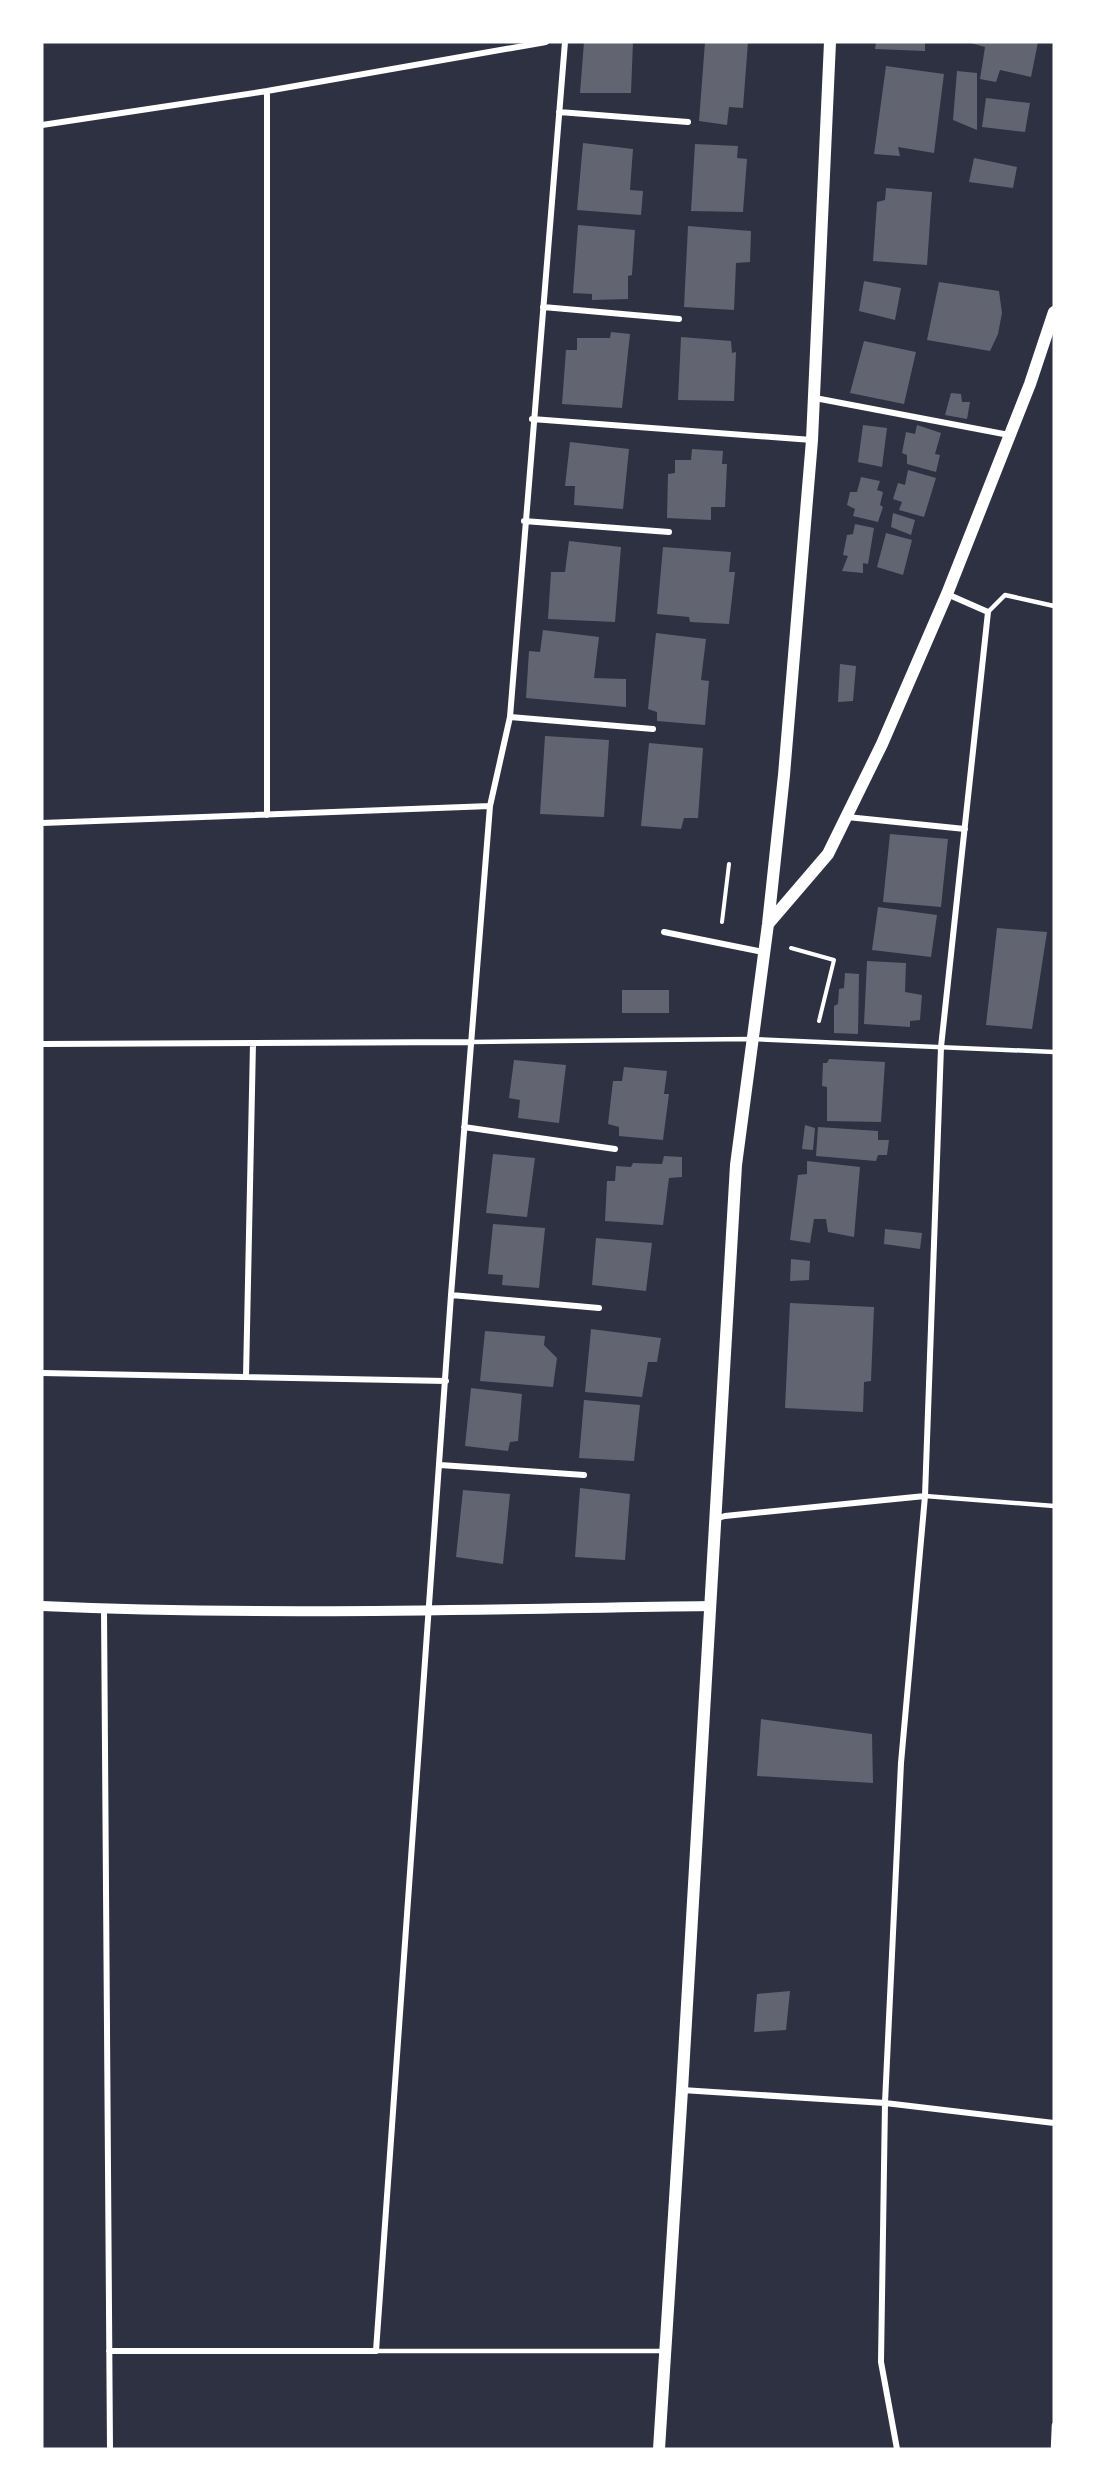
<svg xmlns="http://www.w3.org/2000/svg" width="1096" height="2491" font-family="Georgia,serif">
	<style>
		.building { fill: #626471 }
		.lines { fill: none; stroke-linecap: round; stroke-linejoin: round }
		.path { stroke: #fff; stroke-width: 4 }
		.service { stroke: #fff; stroke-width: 4.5 }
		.minor { stroke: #fff; stroke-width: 6 }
		.tertiary { stroke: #fff; stroke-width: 10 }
		.secondary { stroke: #fff; stroke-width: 12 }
	</style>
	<rect width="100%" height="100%" fill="#2d3142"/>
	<!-- building -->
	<path class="building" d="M 584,42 L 633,42 L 631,93 L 580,93 Z
		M 705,42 L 748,42 L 743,108 L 729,107 L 727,125 L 699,121 Z
		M 876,42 L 925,42 L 925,51 L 875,49 Z
		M 967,42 L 1038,42 L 1031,77 L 1000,70 L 996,82 L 980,79 L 985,47 Z
		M 886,66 L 944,74 L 934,153 L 898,147 L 900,156 L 874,154 Z
		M 957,71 L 977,73 L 977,130 L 953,120 Z
		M 986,98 L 1030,103 L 1025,132 L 982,127 Z
		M 583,143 L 633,149 L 630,190 L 643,191 L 641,215 L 577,210 Z
		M 695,144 L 738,146 L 737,158 L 747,159 L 743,212 L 691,211 Z
		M 974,158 L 1017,167 L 1013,188 L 969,182 Z
		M 886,188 L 932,192 L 927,265 L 873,261 L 877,202 L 885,200 Z
		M 578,225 L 635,230 L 632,275 L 628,276 L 628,299 L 592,300 L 592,294 L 573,293 Z
		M 688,226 L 751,231 L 750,262 L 736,263 L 734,310 L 684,307 Z
		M 864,281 L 901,288 L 895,320 L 859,311 Z
		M 939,282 L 999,291 L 1002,313 L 998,334 L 990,351 L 927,340 Z
		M 611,332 L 630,334 L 622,408 L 562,404 L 566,350 L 577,350 L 577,338 L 610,338 Z
		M 681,337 L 731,341 L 732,353 L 736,352 L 734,401 L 678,400 Z
		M 864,341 L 916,352 L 904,404 L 850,393 Z
		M 951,393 L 961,394 L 962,402 L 970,402 L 967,419 L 945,415 Z
		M 863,425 L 887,428 L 882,467 L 858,462 Z
		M 917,425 L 941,433 L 935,454 L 940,455 L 936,472 L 907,464 L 907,455 L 902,453 L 906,432 L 915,434 Z
		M 570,442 L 629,449 L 623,509 L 574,505 L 575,486 L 565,486 Z
		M 692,449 L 723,451 L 722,464 L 727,464 L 725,507 L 711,507 L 711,520 L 667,518 L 668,474 L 675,473 L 675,460 L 691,460 Z
		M 908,470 L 936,478 L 924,517 L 899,510 L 902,502 L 893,499 L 898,483 L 905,485 Z
		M 861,477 L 880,481 L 877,490 L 883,492 L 880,505 L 883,507 L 878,522 L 853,516 L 855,509 L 847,505 L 850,492 L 857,492 Z
		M 893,513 L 915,520 L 911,535 L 891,527 Z
		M 855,524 L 874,528 L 868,564 L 863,563 L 863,573 L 842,571 L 848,556 L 843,555 L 847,535 L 853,534 Z
		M 886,533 L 912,540 L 903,575 L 877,567 Z
		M 569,541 L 621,547 L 615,622 L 548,619 L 551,572 L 565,572 Z
		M 663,547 L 731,552 L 729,572 L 735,572 L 729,624 L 690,622 L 689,617 L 657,614 Z
		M 543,630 L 599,637 L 594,678 L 626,679 L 626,707 L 526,698 L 529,651 L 540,652 Z
		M 656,633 L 706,639 L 701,680 L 709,681 L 705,725 L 657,721 L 657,712 L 648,709 Z
		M 840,664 L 856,666 L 853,701 L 838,702 Z
		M 545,736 L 609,740 L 604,817 L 540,814 Z
		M 649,743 L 703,748 L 698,818 L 684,818 L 681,829 L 641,826 Z
		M 890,834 L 948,839 L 941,907 L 883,902 Z
		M 878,907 L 937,915 L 931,957 L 872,950 Z
		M 997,928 L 1047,932 L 1032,1029 L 986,1025 Z
		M 867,961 L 906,963 L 905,992 L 922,995 L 920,1020 L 910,1021 L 910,1027 L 864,1024 Z
		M 845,973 L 859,974 L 858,1034 L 834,1033 L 834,1006 L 838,1004 L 839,989 L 844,988 Z
		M 622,990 L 669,990 L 669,1013 L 622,1013 Z
		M 829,1059 L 885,1062 L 881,1122 L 827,1121 L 827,1087 L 822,1086 L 823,1063 L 827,1063 Z
		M 514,1060 L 566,1065 L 559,1123 L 518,1118 L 520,1100 L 509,1098 Z
		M 624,1067 L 667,1071 L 664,1094 L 669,1094 L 663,1140 L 619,1136 L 619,1127 L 608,1124 L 613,1081 L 622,1081 Z
		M 805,1125 L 815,1128 L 813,1150 L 802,1149 Z
		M 818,1127 L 878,1131 L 878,1140 L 889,1140 L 887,1155 L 878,1155 L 876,1161 L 816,1156 Z
		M 493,1154 L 535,1158 L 527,1217 L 486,1213 Z
		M 664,1156 L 682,1157 L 682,1177 L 669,1178 L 663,1225 L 605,1221 L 607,1181 L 615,1181 L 616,1166 L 631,1167 L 633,1163 L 662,1164 Z
		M 807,1161 L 860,1167 L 854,1237 L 828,1232 L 826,1219 L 814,1219 L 810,1243 L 790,1240 L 798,1175 L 807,1174 Z
		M 493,1224 L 545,1228 L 539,1288 L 502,1285 L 503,1275 L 488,1274 Z
		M 885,1229 L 922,1233 L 920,1249 L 884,1244 Z
		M 596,1238 L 652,1243 L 646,1291 L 592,1285 Z
		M 791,1259 L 810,1261 L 809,1280 L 790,1281 Z
		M 790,1303 L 874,1307 L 871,1381 L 864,1382 L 863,1412 L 785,1408 Z
		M 591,1329 L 661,1338 L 657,1362 L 648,1362 L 642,1397 L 585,1392 Z
		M 485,1331 L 545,1336 L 544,1345 L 557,1358 L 553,1387 L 480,1381 Z
		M 471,1388 L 522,1394 L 518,1441 L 510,1442 L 508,1451 L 465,1446 Z
		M 584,1400 L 640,1405 L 634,1461 L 579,1458 Z
		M 580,1488 L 630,1494 L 625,1560 L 575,1557 Z
		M 463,1490 L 510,1494 L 503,1564 L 456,1557 Z
		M 761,1719 L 872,1734 L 873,1783 L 757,1776 Z
		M 790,1991 L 786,2030 L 754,2032 L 757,1994 Z"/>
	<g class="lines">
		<!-- path -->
		<path class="path" d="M 722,922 L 729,864
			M 791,948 L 834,960 L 819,1021"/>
		<!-- service -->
		<path class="service" d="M 988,612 L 1005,595 L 1054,606
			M 471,1042 L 751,1039 L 1054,1052
			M 925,1496 L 1054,1506
			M 376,2351 L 664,2351
			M 1053,2449 L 1054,2425"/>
		<!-- minor -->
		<path class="minor" d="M 267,91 L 267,815
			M 559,112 L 688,122
			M 42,125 L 267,91 L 546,42
			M 543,307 L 679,319
			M 815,398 L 1009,435
			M 532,419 L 812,440
			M 524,521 L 669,532
			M 510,717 L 653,729
			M 847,817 L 965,829
			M 42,823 L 490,806
			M 664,932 L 763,952
			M 42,1044 L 471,1042
			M 464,1127 L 615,1149
			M 451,1295 L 599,1308
			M 42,1373 L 446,1381
			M 246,1377 L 253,1043
			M 440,1465 L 584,1475
			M 715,1519 L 725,1516 L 925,1496
			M 104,1609 L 110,2449
			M 682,2090 L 885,2103 L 1054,2123
			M 109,2351 L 376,2351 L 451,1295 L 490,806 L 510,717 L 565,42
			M 897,2449 L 881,2362 L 885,2103 L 901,1763 L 925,1496 L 941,1047 L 988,612 L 947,594"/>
		<!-- tertiary -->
		<path class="tertiary" d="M 42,1606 C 264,1616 488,1609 710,1606"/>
		<!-- secondary -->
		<path class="secondary" d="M 768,924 L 828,854 L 882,744 L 947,594 L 1030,384 L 1054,312
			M 659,2449 L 682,2090 L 736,1165 L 768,924 L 784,775 L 812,440 L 830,42"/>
	</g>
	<!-- border -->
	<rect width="1096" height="2491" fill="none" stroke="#ffffff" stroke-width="87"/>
</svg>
